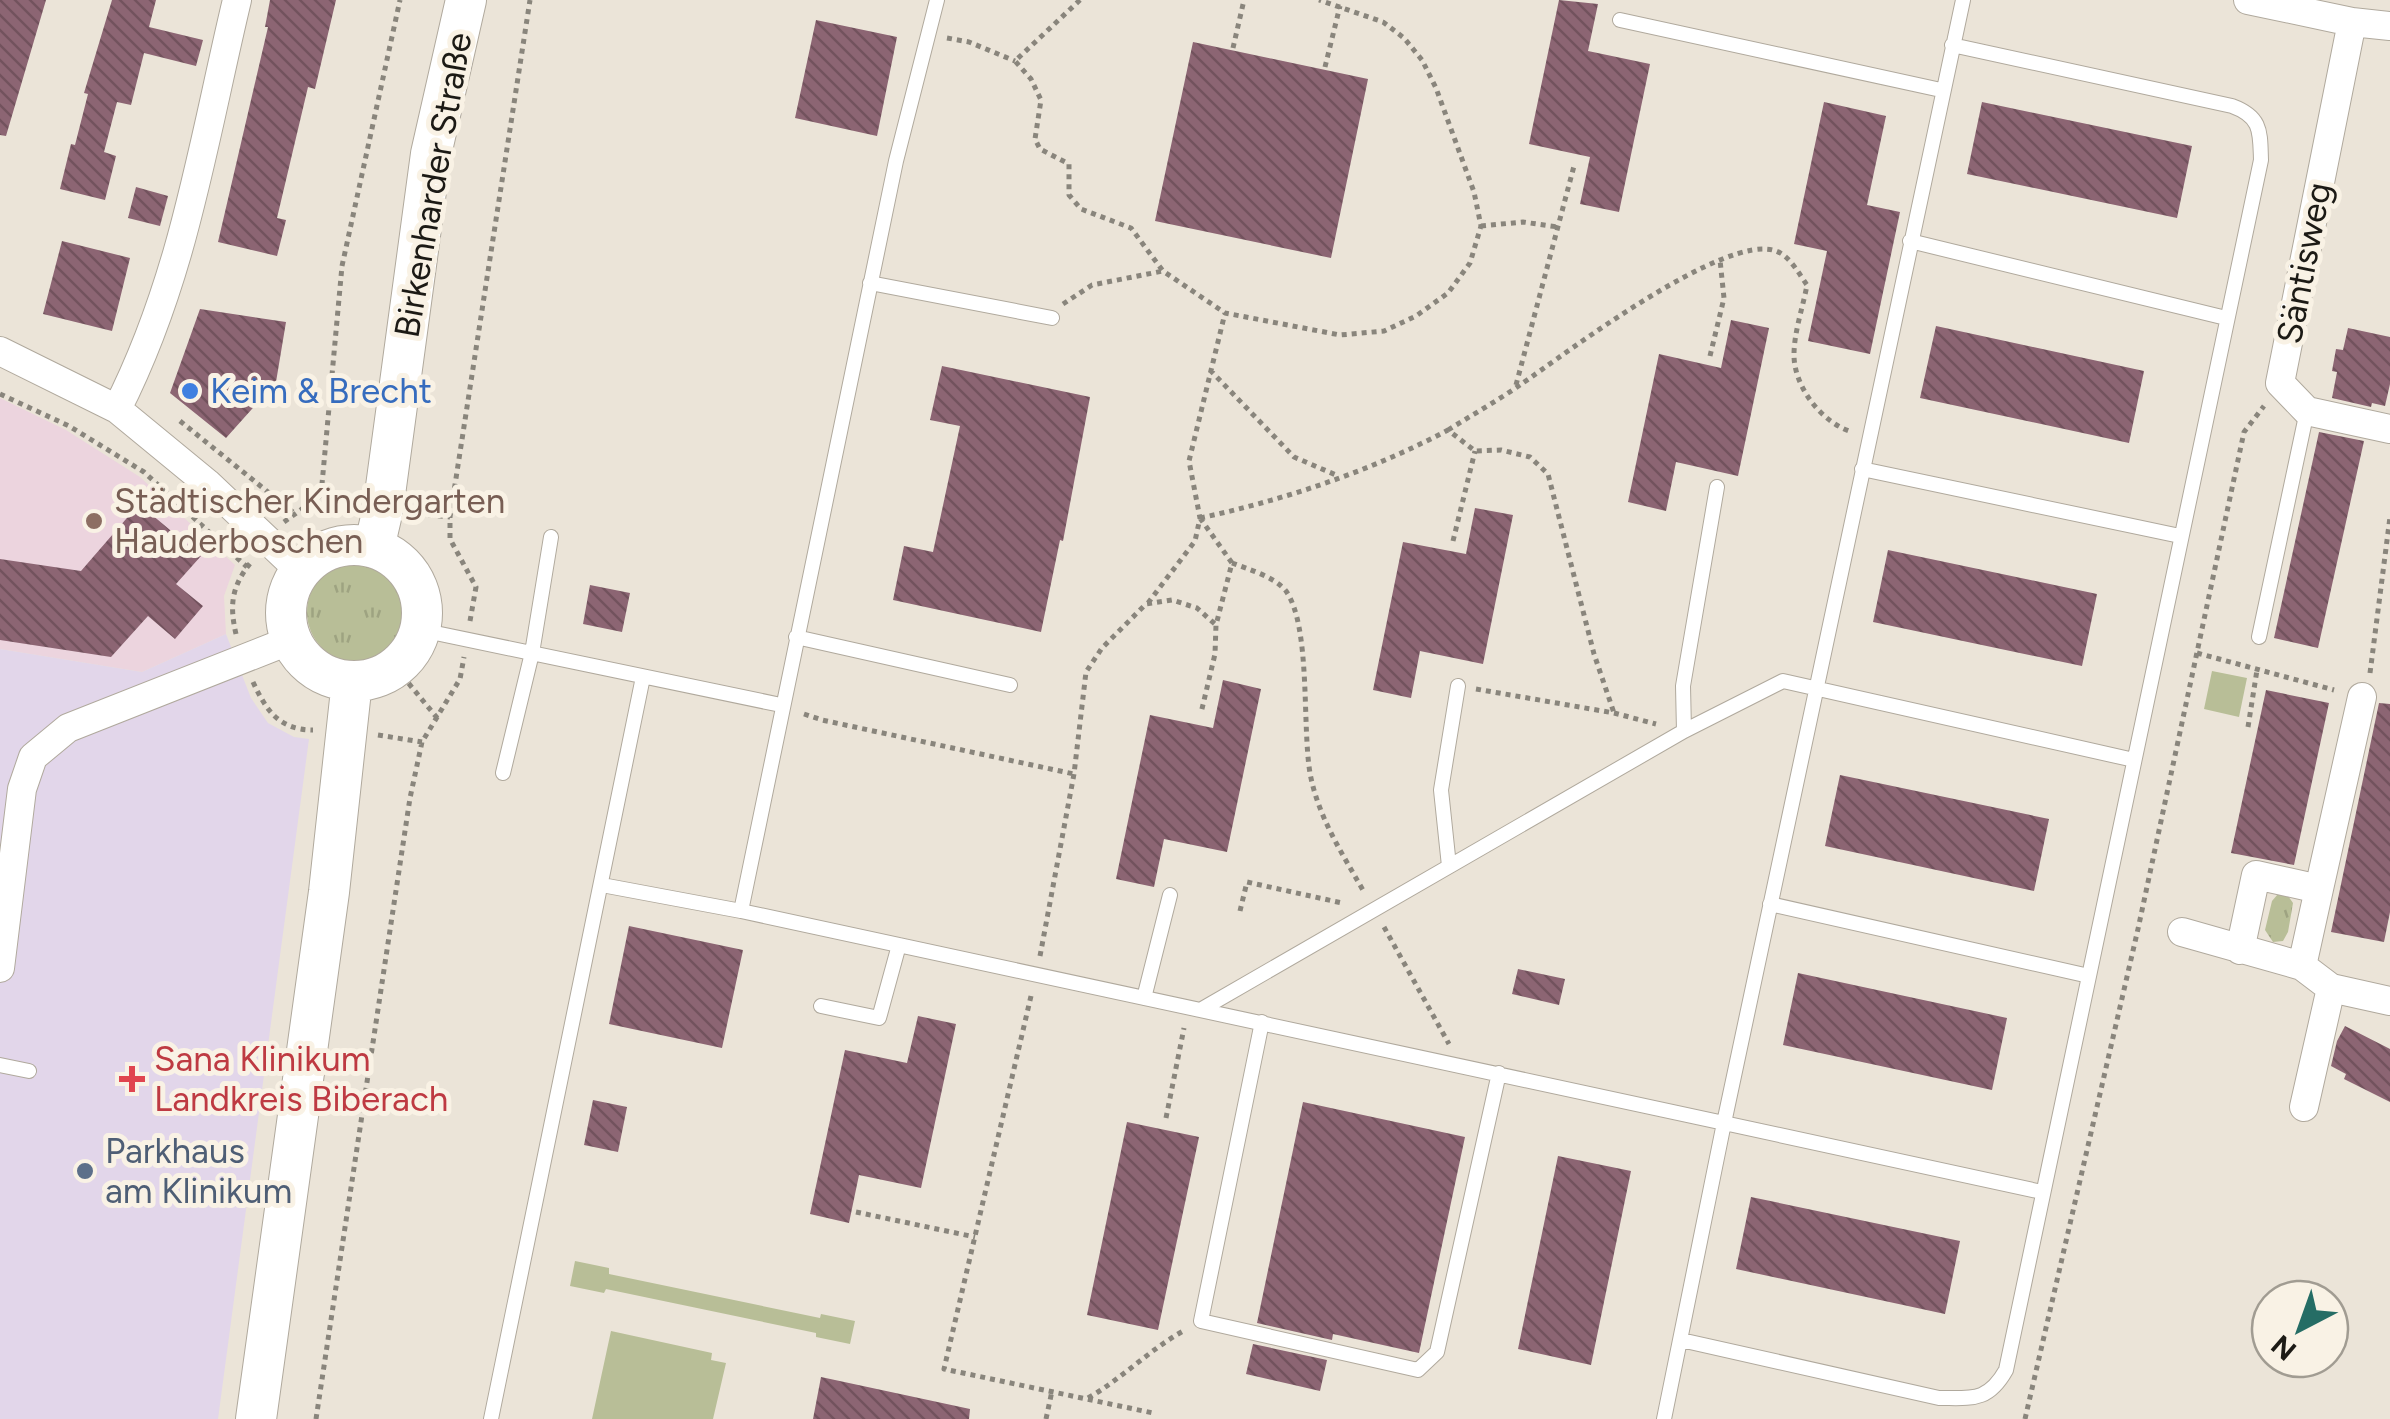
<svg xmlns="http://www.w3.org/2000/svg" width="2390" height="1419" font-family="Figtree,sans-serif">
	<style>
		.education { fill: #ecd4de }
		.medical { fill: #e2d6ea }
		.grass { fill: url(#grass-tufts) }
		.green { fill: #b8be97 }
		.building { fill: url(#building-back-hatch) }
		.lines { fill: none; stroke-linecap: round; stroke-linejoin: round }
		.lane-casing { stroke: #b0a99d; stroke-width: 16 }
		.street-casing { stroke: #b0a99d; stroke-width: 30 }
		.secondary-casing { stroke: #b0a99d; stroke-width: 42 }
		.path { stroke: #89857c; stroke-width: 5; stroke-dasharray: 5 5; stroke-linecap: butt }
		.lane { stroke: #fff; stroke-width: 14 }
		.street { stroke: #fff; stroke-width: 28 }
		.secondary { stroke: #fff; stroke-width: 40 }
		.shop-dot { fill: #3f7fe0; stroke: #f9f2e5; stroke-width: 4 }
		.education-dot { fill: #8d6e63; stroke: #f9f2e5; stroke-width: 4 }
		.health-dot { fill: #e0444e; stroke: #f9f2e5; stroke-width: 4 }
		.service-dot { fill: #5c6f8a; stroke: #f9f2e5; stroke-width: 4 }
		.labels { text-anchor: middle; dominant-baseline: central; stroke-width: 10; stroke-linejoin: round; paint-order: stroke }
		.street-label { font-size: 35px; fill: #1c1a15; stroke: #f9f2e5 }
		.shop-label { font-size: 35px; fill: #366cbe; stroke: #f9f2e5; text-anchor: start }
		.education-label { font-size: 35px; fill: #785e54; stroke: #f9f2e5; text-anchor: start }
		.health-label { font-size: 35px; fill: #be3a42; stroke: #f9f2e5; text-anchor: start }
		.service-label { font-size: 35px; fill: #4e5e75; stroke: #f9f2e5; text-anchor: start }
	</style>
	<defs>
		<pattern id="grass-tufts" width="24" height="20" patternUnits="userSpaceOnUse" patternTransform="scale(2.5)"><rect width="24" height="20" fill="#b8be97"/><path d="M3 7l-1-3M5 7V3M7 7l1-3M15 17l-1-3M17 17v-4M19 17l1-3" fill="none" stroke="#9ea381"/></pattern>
		<pattern id="building-back-hatch" width="6" height="6" patternUnits="userSpaceOnUse" patternTransform="scale(2.5)"><rect width="6" height="6" fill="#8c6573"/><path d="M-1 5l2 2M0 0l6 6M5-1l2 2" fill="none" stroke="#72525d"/></pattern>
	</defs>
	<rect width="100%" height="100%" fill="#ebe4d8"/>
	<!-- education -->
	<path class="education" d="M 0,398 L 66,430 L 140,477 L 235,565 L 224,596 L 226,634 L 142,672 L 0,649 Z"/>
	<!-- medical -->
	<path class="medical" d="M 226,634 L 251,698 L 268,723 L 294,737 L 309,739 L 218,1419 L 0,1419 L 0,649 L 142,672 Z"/>
	<!-- grass -->
	<path class="grass" d="M307 612a50 50 0 1 1 100 0a50 50 0 1 1-100 0Z
		M 2286,893 L 2293,903 L 2288,932 L 2283,941 L 2273,942 L 2265,930 L 2272,901 L 2278,894 Z"/>
	<!-- green -->
	<path class="green" d="M 2212,671 L 2247,678 L 2239,717 L 2204,709 Z
		M 575,1261 L 609,1268 L 609,1274 L 820,1318 L 821,1314 L 855,1321 L 850,1344 L 816,1337 L 816,1333 L 606,1289 L 604,1293 L 570,1286 Z
		M 611,1331 L 712,1353 L 711,1360 L 726,1363 L 713,1419 L 592,1419 Z"/>
	<!-- building -->
	<path class="building" d="M 0,0 L 46,0 L 6,136 L 0,135 Z
		M 112,0 L 156,0 L 149,27 L 203,40 L 196,66 L 144,53 L 131,105 L 117,102 L 104,152 L 116,156 L 105,200 L 60,189 L 71,144 L 75,145 L 88,94 L 84,93 Z
		M 270,0 L 336,0 L 315,89 L 308,87 L 277,218 L 286,220 L 277,256 L 218,242 L 268,27 L 265,27 Z
		M 1559,0 L 1598,4 L 1588,51 L 1650,64 L 1619,212 L 1580,204 L 1590,157 L 1529,144 Z
		M 816,20 L 897,37 L 877,136 L 795,118 Z
		M 1193,42 L 1368,79 L 1331,258 L 1155,221 Z
		M 1824,102 L 1886,116 L 1867,205 L 1900,212 L 1870,354 L 1808,341 L 1827,251 L 1794,244 Z
		M 1982,102 L 2192,146 L 2177,218 L 1967,174 Z
		M 136,187 L 168,196 L 160,226 L 128,218 Z
		M 62,241 L 130,258 L 112,331 L 43,314 Z
		M 200,309 L 286,322 L 276,382 L 226,438 L 170,393 Z
		M 1731,320 L 1769,328 L 1738,476 L 1676,462 L 1666,511 L 1628,502 L 1659,354 L 1721,368 Z
		M 1936,326 L 2144,371 L 2129,443 L 1920,398 Z
		M 2348,328 L 2390,337 L 2390,384 L 2385,406 L 2372,403 L 2371,407 L 2332,398 L 2337,372 L 2332,371 L 2336,349 L 2343,350 Z
		M 942,366 L 1090,397 L 1063,541 L 1060,540 L 1041,632 L 893,600 L 904,546 L 933,552 L 960,426 L 930,420 Z
		M 2319,432 L 2364,441 L 2318,648 L 2274,638 Z
		M 139,504 L 201,556 L 176,584 L 203,606 L 175,639 L 148,616 L 111,657 L 0,640 L 0,559 L 81,571 Z
		M 1475,508 L 1513,515 L 1483,664 L 1420,651 L 1411,698 L 1373,690 L 1403,542 L 1466,554 Z
		M 1888,550 L 2097,594 L 2082,666 L 1873,622 Z
		M 590,585 L 630,593 L 622,632 L 583,624 Z
		M 1223,680 L 1261,689 L 1227,852 L 1164,839 L 1154,887 L 1116,879 L 1150,715 L 1213,728 Z
		M 2266,690 L 2329,703 L 2294,865 L 2231,853 Z
		M 2379,703 L 2390,704 L 2390,912 L 2384,942 L 2331,932 Z
		M 1840,775 L 2049,819 L 2034,891 L 1825,846 Z
		M 629,926 L 743,950 L 722,1048 L 609,1024 Z
		M 1518,969 L 1565,979 L 1559,1005 L 1512,994 Z
		M 1798,973 L 2007,1018 L 1992,1090 L 1783,1045 Z
		M 918,1016 L 956,1024 L 921,1188 L 859,1175 L 849,1223 L 810,1214 L 845,1050 L 907,1063 Z
		M 2345,1026 L 2390,1049 L 2390,1102 L 2344,1079 L 2346,1074 L 2331,1066 L 2337,1041 Z
		M 593,1100 L 627,1107 L 618,1152 L 584,1145 Z
		M 1303,1102 L 1465,1137 L 1419,1353 L 1333,1334 L 1332,1340 L 1257,1323 Z
		M 1127,1122 L 1199,1137 L 1158,1330 L 1087,1315 Z
		M 1558,1156 L 1631,1171 L 1591,1365 L 1518,1349 Z
		M 1751,1197 L 1960,1241 L 1945,1314 L 1736,1269 Z
		M 1253,1344 L 1327,1360 L 1320,1391 L 1246,1374 Z
		M 821,1377 L 970,1409 L 969,1419 L 813,1419 Z"/>
	<g class="lines">
		<!-- lane casing -->
		<g class="lane-casing">
			<path id="lane" d="M 937,0 L 896,161 L 741,911 L 1724,1123 L 1963,0
				M 1620,20 L 1941,90
				M 1910,241 L 2226,318
				M 870,283 L 1052,318
				M 1862,469 L 2180,536
				M 421,630 L 781,705
				M 796,637 L 1010,685
				M 2259,637 L 2307,411
				M 1684,731 L 1683,686 L 1717,487
				M 503,773 L 532,653 L 551,537
				M 1449,866 L 1441,790 L 1458,686
				M 602,885 L 741,911
				M 1770,904 L 2089,976
				M 1144,998 L 1170,895
				M 821,1006 L 879,1018 L 899,945
				M 1202,1009 L 1684,731 L 1783,681 L 2134,760
				M 1262,1022 L 1201,1321 L 1418,1370 L 1437,1352 L 1499,1073
				M 0,1065 L 29,1071
				M 1681,1340 L 1939,1398 C 1972,1398 1988,1402 2006,1370 L 2261,160 C 2260,132 2262,117 2232,106 L 1952,45
				M 491,1419 L 643,677
				M 1664,1419 L 1724,1123 L 2042,1192"/>
		</g>
		<!-- street casing -->
		<g class="street-casing">
			<path id="street" d="M 2248,0 L 2352,22 L 2390,26
				M 2352,22 L 2280,383 L 2307,411 L 2390,429
				M 0,351 L 117,409 L 207,483 L 300,571
				M 117,409 C 184,277 203,142 237,0
				M 2319,889 L 2362,697
				M 2182,932 L 2302,966 L 2331,988 L 2390,1001
				M 2240,950 L 2256,875 L 2319,889 L 2302,966
				M 0,968 L 22,789 L 33,757 L 68,728 L 291,640
				M 2304,1107 L 2331,988"/>
		</g>
		<!-- secondary casing -->
		<g class="secondary-casing">
			<path id="secondary" d="M286 613a68 68 0 1 1 136 0a68 68 0 1 1-136 0Z
				M 374,548 L 383,509 L 431,154 L 466,0
				M 256,1419 L 329,892 L 352,681"/>
		</g>
		<!-- path -->
		<path class="path" d="M 1080,0 L 1015,61 L 1031,79 L 1041,100 L 1035,139 L 1040,149 L 1069,164 L 1069,195 L 1081,209 L 1131,228 L 1163,271 L 1225,313 L 1340,335 L 1384,331 L 1416,316 L 1448,293 L 1470,263 L 1481,226 L 1474,192 L 1436,88 L 1422,60 L 1404,38 L 1383,22 L 1319,0
			M 947,38 L 969,42 L 1015,61
			M 1233,48 L 1244,0
			M 1325,67 L 1340,6
			M 1481,226 L 1523,222 L 1558,227
			M 1063,304 L 1092,285 L 1163,271
			M 1710,356 L 1724,298 L 1720,260
			M 1210,370 L 1294,457 L 1336,475
			M 1516,385 L 1574,166
			M 0,394 L 69,426 L 144,472 L 247,567
			M 180,421 L 294,513
			M 1448,430 C 1472,415 1497,401 1520,385 C 1565,354 1725,232 1776,251 C 1790,256 1799,274 1807,285 C 1803,307 1794,332 1794,355 C 1794,387 1822,423 1852,432
			M 321,495 L 342,266 L 400,0
			M 418,514 L 450,517
			M 1200,518 C 1284,500 1371,471 1448,430 L 1475,451 L 1501,450 L 1530,457 L 1548,474 L 1594,654 L 1614,713
			M 1200,518 L 1232,563 L 1216,625 L 1215,654 L 1201,713
			M 284,522 L 321,495 L 353,502
			M 1453,541 L 1475,451
			M 1232,563 C 1248,569 1275,577 1286,591 C 1311,627 1302,726 1310,773 C 1318,817 1342,853 1364,892
			M 1148,603 L 1195,541 L 1200,518 L 1189,461 L 1225,313
			M 470,621 L 476,587 L 450,539 L 450,517 L 530,0
			M 236,634 C 229,604 232,585 252,561
			M 2197,653 L 2334,690
			M 396,668 L 438,719
			M 2370,673 L 2390,517
			M 253,682 C 266,710 279,730 313,730
			M 1476,689 L 1614,713 L 1656,724
			M 804,714 L 822,720 L 1074,774
			M 2248,727 L 2257,670
			M 378,735 L 422,742
			M 1240,911 L 1247,882 L 1342,903
			M 1384,927 L 1449,1044
			M 1040,956 L 1074,774 L 1086,672 L 1102,648 L 1146,604 L 1172,600 L 1197,608 L 1216,625
			M 1031,996 L 944,1369 L 1153,1413
			M 1166,1118 L 1184,1028
			M 856,1212 L 975,1237
			M 1088,1398 C 1123,1378 1150,1349 1185,1330
			M 316,1419 L 410,798 L 422,742 L 460,679 L 464,657
			M 1046,1419 L 1052,1391
			M 2025,1419 L 2138,929 L 2244,432 L 2264,406"/>
		<!-- lane -->
		<use href="#lane" class="lane"/>
		<!-- street -->
		<use href="#street" class="street"/>
		<!-- secondary -->
		<use href="#secondary" class="secondary"/>
	</g>
	<!-- markers -->
	<circle class="shop-dot" cx="190" cy="391" r="10"/>
	<circle class="education-dot" cx="94" cy="521" r="10"/>
	<path class="health-dot" d="M127 1064h10v10h10v10h-10v10h-10v-10h-10v-10h10z"/>
	<circle class="service-dot" cx="85" cy="1171" r="10"/>
	<g class="labels">
		<!-- street labels -->
		<g class="street-label">
			<text transform="translate(433 185) rotate(-80)">Birkenharder Straße</text>
			<text transform="translate(2304 263) rotate(-79)">Säntisweg</text>
		</g>
		<!-- shop labels -->
		<g class="shop-label">
			<text x="210" y="391">Keim &amp; Brecht</text>
		</g>
		<!-- education labels -->
		<g class="education-label">
			<text x="114" y="501">Städtischer Kindergarten<tspan x="114" dy="40">Hauderboschen</tspan></text>
		</g>
		<!-- health labels -->
		<g class="health-label">
			<text x="154" y="1059">Sana Klinikum<tspan x="154" dy="40">Landkreis Biberach</tspan></text>
		</g>
		<!-- service labels -->
		<g class="service-label">
			<text x="105" y="1151">Parkhaus<tspan x="105" dy="40">am Klinikum</tspan></text>
		</g>
	</g>
	<!-- north arrow -->
	<g transform="translate(2300 1329) rotate(221)"><circle r="48" fill="#f9f2e5" stroke="#a19c92" stroke-width="2.5"/>
	<path d="M0-8L18 38L0 25L-18 38Z" fill="#256d65"/>
	<text y="-15" font-size="28" font-weight="bold" text-anchor="middle" fill="#1c1a15">N</text>
	</g>
</svg>
